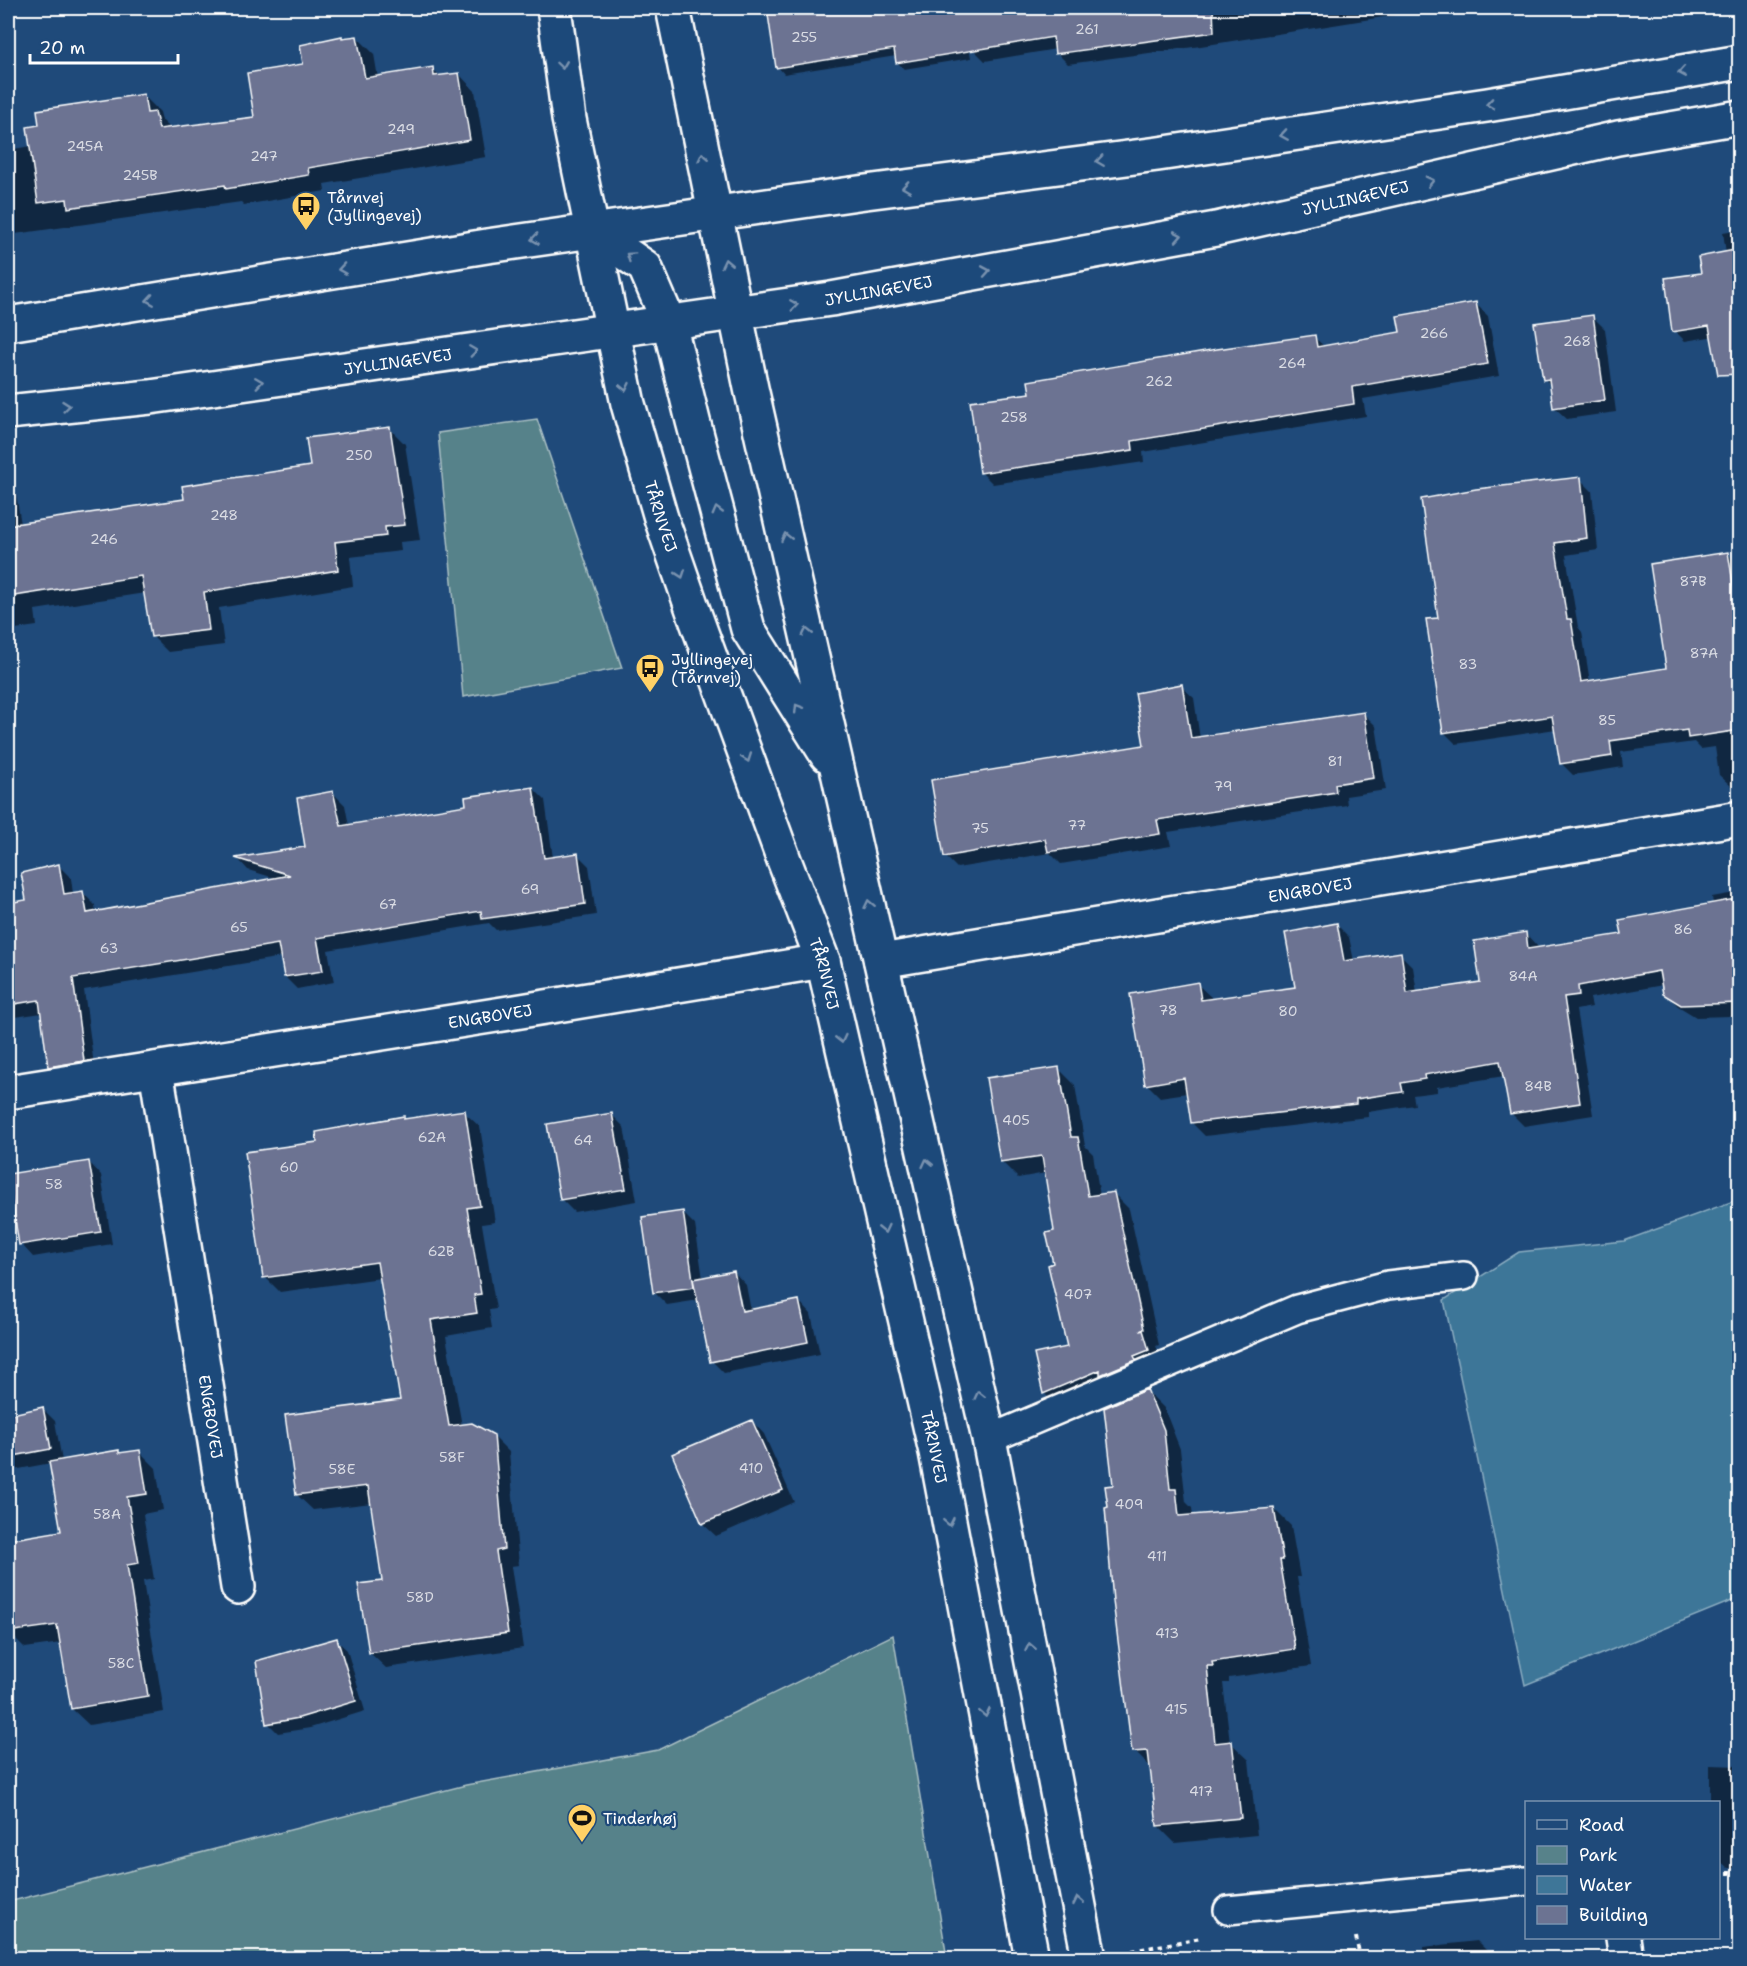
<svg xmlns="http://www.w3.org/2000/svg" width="1747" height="1966" font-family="'Shantell Sans',sans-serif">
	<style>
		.green { fill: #57828a; stroke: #abc0c4; stroke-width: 1.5 }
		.water { fill: #3e7698; stroke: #8badc1; stroke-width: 1.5 }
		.shadow { fill: #0007 }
		.building { fill: #6c7392; stroke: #fff; stroke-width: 1.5 }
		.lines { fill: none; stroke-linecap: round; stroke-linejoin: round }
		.lane-casing { stroke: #fff; stroke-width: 32 }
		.street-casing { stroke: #fff; stroke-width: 38 }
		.secondary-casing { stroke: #fff; stroke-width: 38 }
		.path { stroke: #fff; stroke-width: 4; stroke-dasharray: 4.5 4.5; stroke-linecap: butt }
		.lane { stroke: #1f4a7a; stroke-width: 27 }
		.street { stroke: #1f4a7a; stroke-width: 33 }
		.secondary { stroke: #1f4a7a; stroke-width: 33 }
		.oneway { stroke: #7992af }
		.labels { text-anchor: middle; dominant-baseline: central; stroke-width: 4.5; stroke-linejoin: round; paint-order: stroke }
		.number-label { font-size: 14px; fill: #dadce4 }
		.poi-label { font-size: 16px; fill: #fff; stroke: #1f4a7a; text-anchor: start }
		.street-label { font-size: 16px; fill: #fff; stroke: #1f4a7a }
	</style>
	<rect width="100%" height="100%" fill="#1f4a7a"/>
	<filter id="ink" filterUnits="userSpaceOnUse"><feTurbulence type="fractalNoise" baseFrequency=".0167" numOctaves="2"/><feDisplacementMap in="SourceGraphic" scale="12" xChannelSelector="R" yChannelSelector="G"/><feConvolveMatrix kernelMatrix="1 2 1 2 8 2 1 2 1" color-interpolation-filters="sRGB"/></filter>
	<g filter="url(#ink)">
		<!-- green -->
		<path class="green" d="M 537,419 L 622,668 L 463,697 L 438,433 Z
			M 893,1635 L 947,1958 L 8,1958 L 8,1902 L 466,1785 L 658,1750 Z"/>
		<!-- water -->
		<path class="water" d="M 1739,1199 L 1739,1598 L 1525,1685 L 1444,1300 L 1519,1252 L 1624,1241 Z"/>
		<!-- shadow -->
		<path class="shadow" d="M 768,8 L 963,8 L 971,58 L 904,69 L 897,62 L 896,56 L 784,74 L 778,67 Z
			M 998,8 L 1421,8 L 1401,10 L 1402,14 L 1201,46 L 1068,64 L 1057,53 L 1056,49 L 985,61 L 974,50 Z
			M 357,37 L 374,54 L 378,78 L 432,68 L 441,77 L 459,74 L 475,91 L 486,157 L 324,184 L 325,191 L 244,205 L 241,202 L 8,235 L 8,150 L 31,146 L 143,95 L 160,112 L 162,120 L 171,129 L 256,118 L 305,65 Z
			M 1740,229 L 1740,332 L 1685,341 L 1674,330 L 1702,275 L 1726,253 L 1723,232 Z
			M 1476,304 L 1488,316 L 1499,376 L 1363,399 L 1366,416 L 1143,452 L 1144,462 L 993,484 L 981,472 L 1032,394 L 1314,337 L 1325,347 L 1401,333 Z
			M 1592,316 L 1605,329 L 1616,412 L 1567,419 L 1554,407 L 1551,386 L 1545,379 Z
			M 390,429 L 405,444 L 420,540 L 400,542 L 401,551 L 350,557 L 353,586 L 219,608 L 224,645 L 168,652 L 152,636 L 145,593 L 35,610 L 37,626 L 8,630 L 8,485 L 16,494 L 21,524 L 186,501 L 312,467 Z
			M 1580,479 L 1592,491 L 1598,550 L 1566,555 L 1578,627 L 1582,632 L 1590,682 L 1668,670 L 1727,553 L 1739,565 L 1740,785 L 1731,786 L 1719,775 L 1715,747 L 1701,749 L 1694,742 L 1621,752 L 1623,767 L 1573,775 L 1561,763 L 1556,729 L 1456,744 L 1444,732 L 1440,619 Z
			M 1181,686 L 1194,698 L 1200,739 L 1364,714 L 1376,726 L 1386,790 L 1346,796 L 1347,805 L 1168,832 L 1171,846 L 1061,864 L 1050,853 L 957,868 L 945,856 L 1146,746 Z
			M 533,788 L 545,800 L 553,858 L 577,854 L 589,866 L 596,915 L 496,930 L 489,923 L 328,950 L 334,982 L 297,989 L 285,977 L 282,957 L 84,990 L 95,1073 L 61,1078 L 49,1066 L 42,1013 L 8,1018 L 8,904 L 28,901 L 59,866 L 71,878 L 73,894 L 83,893 L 95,905 L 96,913 L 278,879 L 248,870 L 238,859 L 307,848 L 333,793 L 345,805 L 349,826 L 468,806 Z
			M 1740,892 L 1740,1042 L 1734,1037 L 1731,1016 L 1696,1017 L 1678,1006 L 1665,993 L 1663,985 L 1590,998 L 1592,1007 L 1576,1010 L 1593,1115 L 1524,1126 L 1511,1113 L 1504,1076 L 1437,1087 L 1437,1092 L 1413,1095 L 1415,1105 L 1368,1112 L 1368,1117 L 1205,1136 L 1192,1123 L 1187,1093 L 1160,1097 L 1147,1084 L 1197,984 L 1211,997 L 1211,1000 L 1297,988 L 1336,924 L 1349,937 L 1354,961 L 1400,954 L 1413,967 L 1417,993 L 1482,983 L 1526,934 L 1539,948 L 1624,935 L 1713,904 L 1712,897 Z
			M 1059,1069 L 1075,1085 L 1085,1146 L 1093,1154 L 1100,1196 L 1113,1193 L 1129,1209 L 1159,1345 L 1156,1346 L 1164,1366 L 1060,1409 L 1044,1393 L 1069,1348 L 1054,1265 L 1055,1232 L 1046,1173 L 1018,1178 L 1002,1162 L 988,1079 Z
			M 464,1112 L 480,1127 L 495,1222 L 482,1224 L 496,1309 L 489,1310 L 492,1328 L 446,1336 L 462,1426 L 493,1436 L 509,1452 L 519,1565 L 511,1566 L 523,1648 L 386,1668 L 370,1653 L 383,1582 L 372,1503 L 313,1510 L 297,1495 L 402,1401 L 381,1278 L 280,1292 L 265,1277 L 319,1143 L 403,1117 L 406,1121 Z
			M 612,1115 L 624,1127 L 637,1201 L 574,1212 L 561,1199 Z
			M 89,1162 L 101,1175 L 112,1244 L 33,1257 L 21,1244 Z
			M 683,1213 L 695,1225 L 703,1279 L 734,1272 L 746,1285 L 751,1311 L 799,1301 L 811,1314 L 820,1354 L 724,1373 L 712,1361 L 699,1300 L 667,1305 L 655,1293 Z
			M 1147,1391 L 1164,1408 L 1180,1449 L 1186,1502 L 1192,1508 L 1193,1516 L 1274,1509 L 1291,1526 L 1300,1577 L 1297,1577 L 1311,1666 L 1229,1678 L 1229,1683 L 1223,1683 L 1230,1742 L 1249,1760 L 1257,1835 L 1175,1843 L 1158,1826 L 1152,1769 L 1134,1751 L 1109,1509 L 1114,1487 Z
			M 43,1409 L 55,1421 L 62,1461 L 118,1452 L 121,1454 L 139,1451 L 156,1468 L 163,1510 L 143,1514 L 154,1579 L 143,1581 L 164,1712 L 89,1725 L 72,1709 L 61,1643 L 25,1648 L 8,1631 L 8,1542 L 63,1533 L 51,1463 L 8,1471 L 8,1416 Z
			M 752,1421 L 764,1434 L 794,1502 L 716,1536 L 703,1524 L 674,1455 Z
			M 336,1640 L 347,1650 L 365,1711 L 310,1728 L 278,1733 L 268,1723 Z
			M 1710,1765 L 1740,1766 L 1740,1868 L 1728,1868 L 1718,1859 L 1718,1802 L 1710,1802 Z
			M 1477,1941 L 1494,1958 L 1424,1958 L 1423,1947 Z"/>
		<!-- building -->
		<path class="building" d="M 767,8 L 1213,8 L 1214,32 L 1055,54 L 1053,37 L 896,63 L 894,49 L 776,68 Z
			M 342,36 L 342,38 L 357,36 L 365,78 L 433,67 L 434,76 L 459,73 L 470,140 L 308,168 L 309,175 L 226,189 L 225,185 L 68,208 L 67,199 L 38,203 L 27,127 L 39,125 L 37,110 L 144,94 L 147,113 L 155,112 L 159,129 L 254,117 L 247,73 L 303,64 L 300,45 Z
			M 1740,249 L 1740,374 L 1718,375 L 1709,326 L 1672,332 L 1665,278 L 1701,273 L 1698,257 Z
			M 1476,302 L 1488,364 L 1352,387 L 1354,404 L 1132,441 L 1133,450 L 980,473 L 970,401 L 1030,393 L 1028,381 L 1217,349 L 1315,335 L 1317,347 L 1400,332 L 1397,316 Z
			M 1593,315 L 1605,400 L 1553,408 L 1549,379 L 1543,380 L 1534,323 Z
			M 390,427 L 405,525 L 385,527 L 386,536 L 335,542 L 338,570 L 204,592 L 209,630 L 151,637 L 141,576 L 8,597 L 8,525 L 184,499 L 182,486 L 310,466 L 306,438 Z
			M 1581,477 L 1587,538 L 1555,543 L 1567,619 L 1571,619 L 1581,682 L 1666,668 L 1650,564 L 1728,552 L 1740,626 L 1740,730 L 1688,738 L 1687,730 L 1610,741 L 1612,756 L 1560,764 L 1552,716 L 1443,733 L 1426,619 L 1438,618 L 1421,499 L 1476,489 Z
			M 1182,684 L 1191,738 L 1364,712 L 1374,778 L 1335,784 L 1336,792 L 1157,820 L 1160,834 L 1048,852 L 1045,839 L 944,857 L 931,780 L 1144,745 L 1135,693 Z
			M 533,787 L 544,858 L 578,853 L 585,904 L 482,919 L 481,911 L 317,938 L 323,971 L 284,977 L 278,944 L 73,978 L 84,1061 L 48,1067 L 39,1000 L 8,1005 L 8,903 L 26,900 L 21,873 L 59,864 L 64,894 L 83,891 L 87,913 L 290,875 L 235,858 L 305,847 L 297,798 L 333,791 L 341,826 L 466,805 L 465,797 Z
			M 1735,899 L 1740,926 L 1740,1003 L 1681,1005 L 1663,994 L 1659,971 L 1578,986 L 1579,995 L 1564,997 L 1580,1103 L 1510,1114 L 1500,1061 L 1424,1075 L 1425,1079 L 1401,1083 L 1403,1092 L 1356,1099 L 1356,1104 L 1191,1123 L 1184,1078 L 1145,1085 L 1130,994 L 1198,982 L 1201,1000 L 1295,987 L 1285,933 L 1337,923 L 1344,961 L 1401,952 L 1407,993 L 1480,982 L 1474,941 L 1526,932 L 1528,949 L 1622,934 L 1619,920 Z
			M 1059,1067 L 1071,1137 L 1078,1137 L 1088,1196 L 1114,1192 L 1144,1329 L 1140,1331 L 1143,1330 L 1149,1350 L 1134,1356 L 1136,1360 L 1100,1375 L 1100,1370 L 1043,1394 L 1034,1354 L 1067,1347 L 1048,1265 L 1053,1263 L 1046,1233 L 1054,1231 L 1042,1156 L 1000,1162 L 986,1078 Z
			M 465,1110 L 480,1206 L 467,1208 L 481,1294 L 474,1295 L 477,1313 L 431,1320 L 449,1426 L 472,1423 L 494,1435 L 504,1549 L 496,1551 L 508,1633 L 369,1653 L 358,1584 L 382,1581 L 368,1486 L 296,1495 L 285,1415 L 400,1400 L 377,1262 L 263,1278 L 245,1152 L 317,1142 L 316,1132 L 404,1116 L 404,1119 Z
			M 612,1113 L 626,1189 L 560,1200 L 547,1124 Z
			M 89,1161 L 101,1232 L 19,1245 L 8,1174 Z
			M 683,1211 L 694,1287 L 653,1293 L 642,1217 Z
			M 734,1271 L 742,1311 L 799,1300 L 808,1342 L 710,1362 L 693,1279 Z
			M 1147,1389 L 1164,1430 L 1170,1489 L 1176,1489 L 1179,1516 L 1274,1508 L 1283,1560 L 1280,1560 L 1295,1649 L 1212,1662 L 1213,1666 L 1207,1666 L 1215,1743 L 1232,1741 L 1241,1818 L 1157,1826 L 1148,1751 L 1132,1752 L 1113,1601 L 1105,1508 L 1108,1507 L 1105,1486 L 1113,1485 L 1104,1408 Z
			M 43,1407 L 51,1449 L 8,1457 L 8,1415 Z
			M 752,1420 L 783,1490 L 702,1524 L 672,1454 Z
			M 119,1450 L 119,1453 L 140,1450 L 147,1494 L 127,1497 L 139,1563 L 127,1565 L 148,1696 L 71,1709 L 57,1625 L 8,1632 L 8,1540 L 61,1531 L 49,1462 Z
			M 337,1638 L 356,1701 L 299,1718 L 266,1724 L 256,1661 Z"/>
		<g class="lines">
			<!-- lane casing -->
			<g class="lane-casing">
				<path id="lane" d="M 989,1439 L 1297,1309 L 1388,1285 L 1464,1276
					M 1228,1910 L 1526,1881"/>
			</g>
			<!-- street casing -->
			<g class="street-casing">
				<g id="street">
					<path id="s1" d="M 881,961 L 1740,818"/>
					<path id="s2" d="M 156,1069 L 238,1587"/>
					<path id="s3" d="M 8,1092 L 515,1012 L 823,961"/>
					<path d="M 1623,1938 L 1626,1958"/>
				</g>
			</g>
			<!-- secondary casing -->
			<g class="secondary-casing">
				<g id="secondary">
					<path id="s4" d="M 554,8 L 569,119 L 628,404 L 661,518 L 695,616 L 784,860 L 823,961 L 936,1452 L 1032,1958"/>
					<path d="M 673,8 L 751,388 L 989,1439 L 1089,1958"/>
					<path d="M 593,231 L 645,267 L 669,323 L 693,421 L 748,629 L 827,755"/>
					<path d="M 8,324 L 487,246 L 858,193 L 1158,154 L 1487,105 L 1740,62"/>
					<path id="s5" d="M 8,412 L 150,397 L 831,299 L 1216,229 L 1618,138 L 1740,117"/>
				</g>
			</g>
			<!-- path -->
			<path class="path" d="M 1718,1873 L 1740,1873
				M 1356,1937 L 1360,1958
				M 1132,1951 L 1201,1938"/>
			<!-- lane -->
			<use href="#lane" class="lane"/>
			<!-- street -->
			<use href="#street" class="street"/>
			<!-- secondary -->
			<use href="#secondary" class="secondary"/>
		</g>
		<!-- one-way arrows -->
		<defs><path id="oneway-chevron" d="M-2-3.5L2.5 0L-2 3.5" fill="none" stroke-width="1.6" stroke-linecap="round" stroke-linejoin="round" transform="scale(1.5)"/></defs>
		<g class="oneway">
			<use href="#oneway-chevron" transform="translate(562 65) rotate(82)"/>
			<use href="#oneway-chevron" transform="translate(1682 72) rotate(170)"/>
			<use href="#oneway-chevron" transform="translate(1490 104) rotate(171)"/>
			<use href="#oneway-chevron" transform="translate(1284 135) rotate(171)"/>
			<use href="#oneway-chevron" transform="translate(703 157) rotate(-102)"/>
			<use href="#oneway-chevron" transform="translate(1100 161) rotate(172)"/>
			<use href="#oneway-chevron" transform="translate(1430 181) rotate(-13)"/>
			<use href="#oneway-chevron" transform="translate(906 187) rotate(172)"/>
			<use href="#oneway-chevron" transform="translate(1178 236) rotate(-10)"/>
			<use href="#oneway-chevron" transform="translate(535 239) rotate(172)"/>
			<use href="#oneway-chevron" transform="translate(630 256) rotate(-145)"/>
			<use href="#oneway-chevron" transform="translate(726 263) rotate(-102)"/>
			<use href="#oneway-chevron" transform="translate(342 269) rotate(171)"/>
			<use href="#oneway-chevron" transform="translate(986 271) rotate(-10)"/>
			<use href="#oneway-chevron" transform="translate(150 300) rotate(171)"/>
			<use href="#oneway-chevron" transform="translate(794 305) rotate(-8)"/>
			<use href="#oneway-chevron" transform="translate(473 351) rotate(-8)"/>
			<use href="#oneway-chevron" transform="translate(259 382) rotate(-8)"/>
			<use href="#oneway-chevron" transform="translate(625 387) rotate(78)"/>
			<use href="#oneway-chevron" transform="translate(66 406) rotate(-6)"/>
			<use href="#oneway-chevron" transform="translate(717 511) rotate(-105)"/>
			<use href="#oneway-chevron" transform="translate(786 537) rotate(-103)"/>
			<use href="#oneway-chevron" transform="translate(681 574) rotate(71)"/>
			<use href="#oneway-chevron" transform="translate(807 632) rotate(-103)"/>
			<use href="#oneway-chevron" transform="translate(798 708) rotate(-122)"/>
			<use href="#oneway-chevron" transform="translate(747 758) rotate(70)"/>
			<use href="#oneway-chevron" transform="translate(869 904) rotate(-102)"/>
			<use href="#oneway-chevron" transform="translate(841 1039) rotate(77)"/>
			<use href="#oneway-chevron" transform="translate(927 1163) rotate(-103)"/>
			<use href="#oneway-chevron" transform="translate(884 1229) rotate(77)"/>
			<use href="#oneway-chevron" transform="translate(979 1395) rotate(-103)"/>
			<use href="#oneway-chevron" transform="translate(949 1522) rotate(79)"/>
			<use href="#oneway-chevron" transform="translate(1030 1647) rotate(-101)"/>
			<use href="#oneway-chevron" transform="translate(985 1713) rotate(79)"/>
			<use href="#oneway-chevron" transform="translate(1078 1901) rotate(-101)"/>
		</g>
	</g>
	<!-- icons -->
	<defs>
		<g id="bus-pin" transform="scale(1.5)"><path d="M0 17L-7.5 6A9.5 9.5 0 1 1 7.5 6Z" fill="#ffd166" stroke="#1f4a7a"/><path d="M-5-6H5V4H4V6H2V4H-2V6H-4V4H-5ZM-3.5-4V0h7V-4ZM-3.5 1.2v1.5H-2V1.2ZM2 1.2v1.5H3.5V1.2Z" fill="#111"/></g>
		<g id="stadium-pin" transform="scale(1.5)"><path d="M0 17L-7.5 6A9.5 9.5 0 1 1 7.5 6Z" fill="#ffd166" stroke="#1f4a7a"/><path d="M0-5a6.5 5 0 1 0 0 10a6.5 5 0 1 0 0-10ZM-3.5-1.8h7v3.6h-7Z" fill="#111"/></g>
	</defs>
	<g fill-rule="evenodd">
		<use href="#bus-pin" x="306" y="206"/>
		<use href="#bus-pin" x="650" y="668"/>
		<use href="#stadium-pin" x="582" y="1818"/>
	</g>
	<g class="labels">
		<!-- number labels -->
		<g class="number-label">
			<text x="1087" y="29">261</text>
			<text x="804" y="37">255</text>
			<text x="401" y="129">249</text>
			<text x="85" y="146">245A</text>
			<text x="264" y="156">247</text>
			<text x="140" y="175">245B</text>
			<text x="1434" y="333">266</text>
			<text x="1577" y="341">268</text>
			<text x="1292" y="363">264</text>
			<text x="1159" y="381">262</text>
			<text x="1014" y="417">258</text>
			<text x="359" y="455">250</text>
			<text x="224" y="515">248</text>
			<text x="104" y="539">246</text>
			<text x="1693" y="581">87B</text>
			<text x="1704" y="653">87A</text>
			<text x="1468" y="664">83</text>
			<text x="1607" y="720">85</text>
			<text x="1335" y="761">81</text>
			<text x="1223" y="786">79</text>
			<text x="1077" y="825">77</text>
			<text x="980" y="828">75</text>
			<text x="530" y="889">69</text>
			<text x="388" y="904">67</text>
			<text x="239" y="927">65</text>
			<text x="1683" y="929">86</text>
			<text x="109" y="948">63</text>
			<text x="1523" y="976">84A</text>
			<text x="1168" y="1010">78</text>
			<text x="1288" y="1011">80</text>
			<text x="1538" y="1086">84B</text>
			<text x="1016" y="1120">405</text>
			<text x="432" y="1137">62A</text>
			<text x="583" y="1140">64</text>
			<text x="289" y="1167">60</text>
			<text x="54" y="1184">58</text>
			<text x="441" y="1251">62B</text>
			<text x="1078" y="1294">407</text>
			<text x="452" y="1457">58F</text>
			<text x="751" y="1468">410</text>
			<text x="342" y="1469">58E</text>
			<text x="1129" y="1504">409</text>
			<text x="107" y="1514">58A</text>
			<text x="1157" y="1556">411</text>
			<text x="420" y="1597">58D</text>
			<text x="1167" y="1633">413</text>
			<text x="121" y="1663">58C</text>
			<text x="1176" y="1709">415</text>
			<text x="1201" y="1791">417</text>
		</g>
		<!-- poi labels -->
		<g class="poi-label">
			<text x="327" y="197">Tårnvej<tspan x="327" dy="18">(Jyllingevej)</tspan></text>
			<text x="671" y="659">Jyllingevej<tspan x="671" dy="18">(Tårnvej)</tspan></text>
			<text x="603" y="1818">Tinderhøj</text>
		</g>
		<!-- street labels -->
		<g class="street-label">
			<text stroke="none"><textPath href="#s5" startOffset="1365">JYLLINGEVEJ</textPath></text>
			<text stroke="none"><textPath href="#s5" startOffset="879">JYLLINGEVEJ</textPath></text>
			<text stroke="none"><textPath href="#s5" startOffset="393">JYLLINGEVEJ</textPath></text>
			<text stroke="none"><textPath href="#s4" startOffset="520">TÅRNVEJ</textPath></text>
			<text stroke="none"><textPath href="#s1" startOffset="435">ENGBOVEJ</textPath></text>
			<text stroke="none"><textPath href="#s4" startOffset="1006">TÅRNVEJ</textPath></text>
			<text stroke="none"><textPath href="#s3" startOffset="488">ENGBOVEJ</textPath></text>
			<text stroke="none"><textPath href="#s2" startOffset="352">ENGBOVEJ</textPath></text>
			<text stroke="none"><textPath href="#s4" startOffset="1492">TÅRNVEJ</textPath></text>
		</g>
	</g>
	<!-- margin -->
	<rect width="1747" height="1966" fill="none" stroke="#1f4a7a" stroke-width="30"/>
	<rect x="15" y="15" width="1717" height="1936" fill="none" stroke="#fff" stroke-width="2" filter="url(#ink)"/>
	<!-- legend -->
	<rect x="1525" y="1801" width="195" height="138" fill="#1f4a7a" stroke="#7992af" stroke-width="1.5"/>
	<rect x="1537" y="1820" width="30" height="9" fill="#1f4a7a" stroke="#7992af" stroke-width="1.5"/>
	<text x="1579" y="1831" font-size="18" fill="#ffffff">Road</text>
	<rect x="1537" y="1846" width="30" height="18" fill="#57828a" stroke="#7992af" stroke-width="1.5"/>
	<text x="1579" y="1861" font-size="18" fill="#ffffff">Park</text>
	<rect x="1537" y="1876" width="30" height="18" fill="#3e7698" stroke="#7992af" stroke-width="1.5"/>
	<text x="1579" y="1891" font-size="18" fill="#ffffff">Water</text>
	<rect x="1537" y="1906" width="30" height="18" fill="#6c7392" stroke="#7992af" stroke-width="1.5"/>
	<text x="1579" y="1921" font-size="18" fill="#ffffff">Building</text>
	<!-- scale -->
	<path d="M30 54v9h148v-9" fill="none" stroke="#ffffff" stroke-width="3"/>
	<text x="39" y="54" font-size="18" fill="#ffffff" stroke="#1f4a7a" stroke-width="4.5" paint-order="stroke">20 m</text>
</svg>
